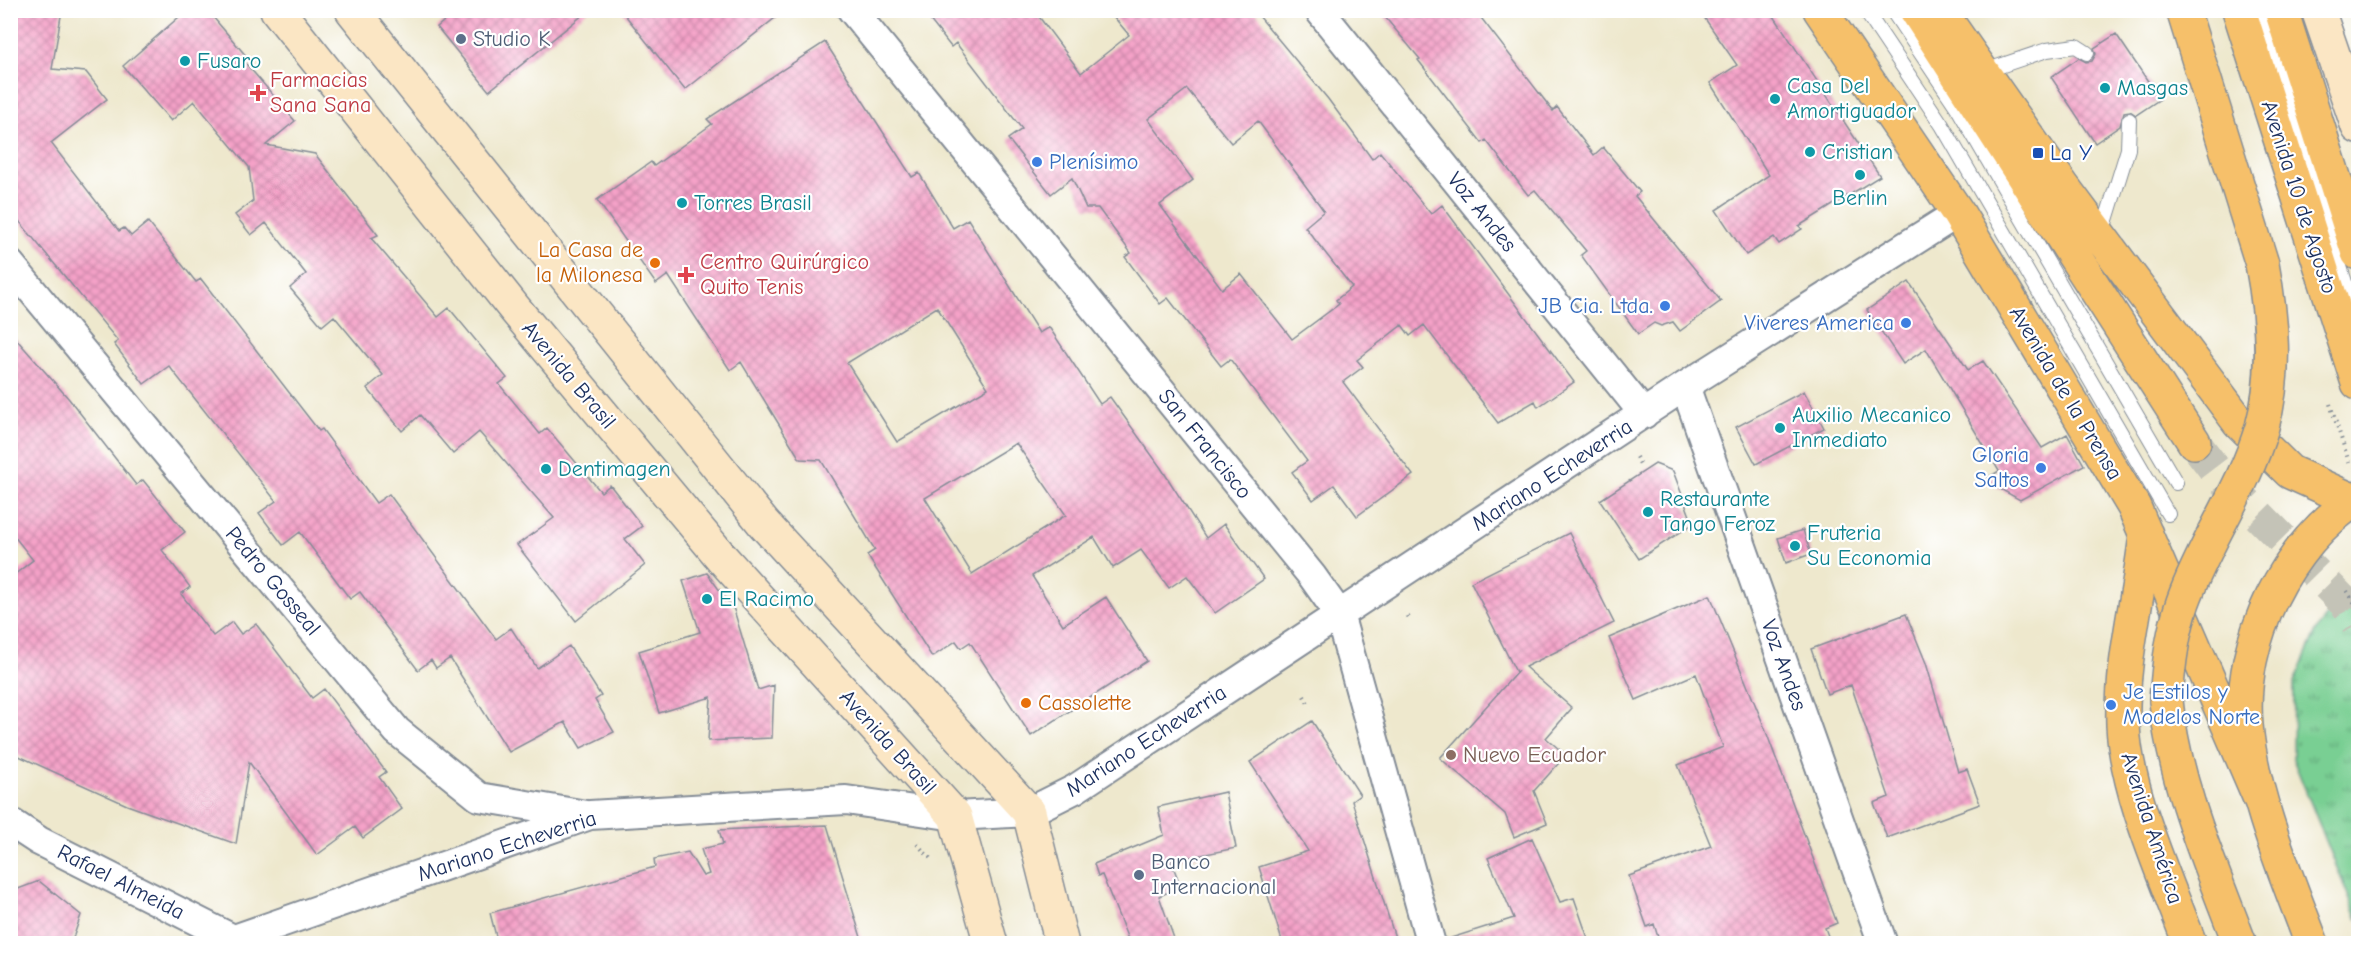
<svg xmlns="http://www.w3.org/2000/svg" width="2369" height="954" font-family="'Comic Neue',sans-serif">
	<style>
		.park { fill: url(#park-tufts); stroke: #4a7f78; stroke-width: 1.5 }
		.building { fill: url(#building-cross-hatch); fill-rule: evenodd }
		.lines { fill: none; stroke-linecap: round; stroke-linejoin: round }
		.primary-tunnel { stroke: #c4c3b7; stroke-width: 33; stroke-dasharray: 33 16; stroke-linecap: butt }
		.lane-casing { stroke: #848c96; stroke-width: 16 }
		.street-casing { stroke: #848c96; stroke-width: 32 }
		.secondary-casing { stroke: #848c96; stroke-width: 36 }
		.primary-casing { stroke: #848c96; stroke-width: 36 }
		.path { stroke: #848c96; stroke-width: 4; stroke-dasharray: 1.5 4.5; stroke-linecap: butt }
		.lane { stroke: #fff; stroke-width: 14 }
		.street { stroke: #fff; stroke-width: 28 }
		.secondary { stroke: #fbe6c4; stroke-width: 33 }
		.primary { stroke: #f6c06b; stroke-width: 33 }
		.primary-bridge-casing { stroke: #848c96; stroke-width: 36; stroke-linecap: butt }
		.primary-bridge { stroke: #f6c06b; stroke-width: 33 }
		.service-dot { fill: #5c6f8a; stroke: #fff; stroke-width: 2 }
		.culture-dot { fill: #0f9aa8; stroke: #fff; stroke-width: 2 }
		.health-dot { fill: #e0444e; stroke: #fff; stroke-width: 2 }
		.transit-dot { fill: #1a4fb4; stroke: #fff; stroke-width: 2 }
		.shop-dot { fill: #3f7fe0; stroke: #fff; stroke-width: 2 }
		.food-dot { fill: #e8710a; stroke: #fff; stroke-width: 2 }
		.education-dot { fill: #8d6e63; stroke: #fff; stroke-width: 2 }
		.labels { text-anchor: middle; dominant-baseline: central; stroke-width: 4.5; stroke-linejoin: round; paint-order: stroke }
		.service-label { font-size: 22px; fill: #4e5e75; stroke: #fff; text-anchor: start }
		.culture-label { font-size: 22px; fill: #0d838f; stroke: #fff; text-anchor: start }
		.health-label { font-size: 22px; fill: #be3a42; stroke: #fff; text-anchor: start }
		.transit-label { font-size: 22px; fill: #164399; stroke: #fff; text-anchor: start }
		.shop-label { font-size: 22px; fill: #366cbe; stroke: #fff; text-anchor: end }
		.street-label { font-size: 22px; fill: #1b2f5e; stroke: #fff }
		.food-label { font-size: 22px; fill: #c56008; stroke: #fff; text-anchor: end }
		.education-label { font-size: 22px; fill: #785e54; stroke: #fff; text-anchor: start }
	</style>
	<defs>
		<pattern id="park-tufts" width="24" height="20" patternUnits="userSpaceOnUse" patternTransform="scale(1.5)"><rect width="24" height="20" fill="#79cf93"/><path d="M3 7l-1-3M5 7V3M7 7l1-3M15 17l-1-3M17 17v-4M19 17l1-3" fill="none" stroke="#62a87b"/></pattern>
		<pattern id="building-cross-hatch" width="8" height="8" patternUnits="userSpaceOnUse" patternTransform="scale(1.5)"><rect width="8" height="8" fill="#f5a2c8"/><path d="M0 0l8 8M0 8l8-8" fill="none" stroke="#c684a6"/></pattern>
	</defs>
	<rect width="100%" height="100%" fill="#fff"/>
	<filter id="ink" filterUnits="userSpaceOnUse"><feTurbulence type="fractalNoise" baseFrequency=".0167" numOctaves="2"/><feDisplacementMap in="SourceGraphic" scale="12" xChannelSelector="R" yChannelSelector="G"/><feConvolveMatrix kernelMatrix="1 2 1 2 8 2 1 2 1" color-interpolation-filters="sRGB"/></filter>
	<filter id="wash" filterUnits="userSpaceOnUse"><feTurbulence type="fractalNoise" baseFrequency=".008" numOctaves="4" result="noise"/><feDisplacementMap in="SourceGraphic" scale="24" xChannelSelector="R" yChannelSelector="G"/><feGaussianBlur stdDeviation="1.35" result="paint"/><feColorMatrix in="noise" values="0 0 0 0 0 0 0 0 0 0 0 0 0 0 0 0 0 1.4 0 .05"/><feComposite in="paint" operator="in"/></filter>
	<g filter="url(#wash)">
		<rect width="100%" height="100%" fill="#eee8cd"/>
		<!-- park -->
		<path class="park" d="M 2358,578 L 2358,920 L 2293,759 L 2294,683 L 2317,629 Z"/>
		<g id="blocks">
			<!-- building -->
			<path class="building" d="M 10,10 L 62,10 L 52,69 L 86,72 L 107,99 L 51,143 L 119,231 L 124,228 L 131,236 L 148,222 L 196,282 L 201,279 L 319,431 L 322,429 L 376,503 L 389,494 L 496,639 L 511,628 L 537,668 L 569,646 L 601,696 L 595,700 L 614,732 L 581,748 L 565,722 L 509,752 L 450,658 L 436,668 L 431,660 L 418,670 L 360,592 L 350,599 L 300,532 L 283,545 L 259,513 L 276,501 L 169,366 L 144,384 L 114,344 L 118,341 L 10,210 Z
				M 187,10 L 207,10 L 247,57 L 243,60 L 295,121 L 266,145 L 315,154 L 378,235 L 371,238 L 438,317 L 449,308 L 507,378 L 499,384 L 540,434 L 547,428 L 601,492 L 610,485 L 642,526 L 625,539 L 645,565 L 576,621 L 517,545 L 554,518 L 479,432 L 453,454 L 420,415 L 402,431 L 367,388 L 383,375 L 334,316 L 322,326 L 290,288 L 306,274 L 266,223 L 251,235 L 235,215 L 253,201 L 249,167 L 194,101 L 171,121 L 123,66 Z
				M 457,10 L 589,10 L 489,91 L 437,27 Z
				M 621,10 L 785,10 L 685,90 Z
				M 922,10 L 1034,10 L 1081,73 L 1129,35 L 1108,10 L 1254,10 L 1328,99 L 1372,159 L 1380,152 L 1431,214 L 1442,205 L 1574,382 L 1538,407 L 1535,401 L 1498,423 L 1424,325 L 1410,336 L 1402,325 L 1357,360 L 1363,367 L 1343,382 L 1413,475 L 1357,516 L 1334,485 L 1313,500 L 1292,472 L 1307,461 L 1230,359 L 1221,366 L 1168,298 L 1160,304 L 1125,257 L 1131,253 L 1098,208 L 1086,208 L 1072,178 L 1051,194 L 1008,139 L 1022,129 L 956,43 L 951,47 ZM 1187,89 L 1231,143 L 1258,121 L 1324,211 L 1305,227 L 1352,287 L 1336,300 L 1339,304 L 1292,339 L 1241,274 L 1222,289 L 1160,205 L 1193,180 L 1148,119 Z
				M 1379,10 L 1475,10 L 1553,111 L 1557,107 L 1594,155 L 1603,147 L 1640,192 L 1635,196 L 1721,301 L 1680,331 L 1673,322 L 1661,326 L 1654,323 L 1638,334 L 1581,255 L 1586,251 L 1535,190 L 1528,195 L 1486,140 L 1482,143 L 1418,60 L 1420,59 Z
				M 1699,10 L 1770,10 L 1880,176 L 1799,226 L 1802,229 L 1779,244 L 1774,237 L 1746,255 L 1716,210 L 1769,175 L 1710,83 L 1737,65 Z
				M 2116,34 L 2160,99 L 2136,115 L 2130,111 L 2124,112 L 2120,126 L 2095,143 L 2051,77 L 2079,58 L 2086,62 L 2092,61 L 2096,54 L 2094,48 Z
				M 825,42 L 912,177 L 919,173 L 953,228 L 968,219 L 1039,333 L 1049,327 L 1100,404 L 1110,397 L 1161,468 L 1206,538 L 1224,524 L 1264,579 L 1215,613 L 1187,576 L 1169,588 L 1141,550 L 1113,568 L 1094,537 L 1032,576 L 1063,625 L 1106,597 L 1147,661 L 1031,736 L 970,642 L 961,648 L 956,641 L 932,657 L 867,555 L 875,550 L 821,460 L 800,459 L 741,362 L 730,370 L 668,275 L 656,284 L 597,200 L 651,162 L 654,166 L 712,124 L 707,119 ZM 937,307 L 988,388 L 897,442 L 847,363 ZM 1016,443 L 1066,515 L 972,574 L 925,498 Z
				M 1909,282 L 1968,370 L 1983,361 L 2042,448 L 2067,434 L 2084,465 L 2020,500 L 1984,480 L 1999,471 L 1926,349 L 1903,364 L 1867,310 Z
				M 10,332 L 69,399 L 136,485 L 143,480 L 185,532 L 162,550 L 190,587 L 181,594 L 213,636 L 232,622 L 241,634 L 256,624 L 312,698 L 324,689 L 386,772 L 379,777 L 402,809 L 363,838 L 355,827 L 317,855 L 249,762 L 236,844 L 127,805 L 10,752 L 10,578 L 33,560 L 10,531 Z
				M 1804,391 L 1824,428 L 1756,464 L 1736,427 Z
				M 1655,464 L 1673,471 L 1693,524 L 1639,559 L 1600,500 Z
				M 1803,530 L 1811,554 L 1786,563 L 1778,538 Z
				M 1569,533 L 1614,623 L 1525,667 L 1572,708 L 1546,738 L 1566,755 L 1534,791 L 1547,823 L 1514,837 L 1505,814 L 1440,758 L 1518,671 L 1516,672 L 1471,582 Z
				M 707,573 L 734,610 L 758,690 L 774,685 L 772,738 L 708,741 L 711,697 L 659,713 L 639,651 L 700,632 L 683,581 Z
				M 1710,595 L 1764,726 L 1837,923 L 1825,928 L 1831,944 L 1660,944 L 1654,924 L 1647,927 L 1629,876 L 1711,846 L 1678,765 L 1723,747 L 1696,674 L 1636,700 L 1609,638 Z
				M 1906,614 L 1926,663 L 1958,772 L 1967,769 L 1980,804 L 1887,838 L 1874,803 L 1889,797 L 1851,685 L 1827,694 L 1811,649 Z
				M 1312,721 L 1360,795 L 1352,801 L 1397,944 L 1283,944 L 1259,867 L 1308,851 L 1250,762 Z
				M 1225,792 L 1236,848 L 1171,861 L 1181,887 L 1159,896 L 1176,944 L 1130,944 L 1102,875 L 1098,876 L 1094,864 L 1164,835 L 1158,807 Z
				M 827,825 L 863,944 L 498,944 L 490,913 L 655,867 L 654,859 L 688,852 L 703,876 L 709,874 L 701,849 L 723,844 L 719,830 Z
				M 1532,838 L 1560,902 L 1574,898 L 1590,944 L 1452,944 L 1451,938 L 1514,918 L 1488,858 Z
				M 39,881 L 81,915 L 71,944 L 10,944 L 10,892 Z"/>
		</g>
	</g>
	<g filter="url(#ink)">
		<use href="#blocks" fill-opacity="0" stroke="#848c96" stroke-width="1.5"/>
		<g class="lines">
			<!-- primary-tunnel -->
			<path class="primary-tunnel" d="M 2194,442 L 2219,475 L 2348,606 L 2358,625"/>
			<!-- lane casing -->
			<g class="lane-casing">
				<path id="lane" d="M 1865,10 L 1942,125 L 2168,514
					M 1892,10 L 1957,107 L 2176,483
					M 2258,10 L 2358,323
					M 1982,72 L 2047,50 L 2076,46 L 2087,53
					M 2102,233 L 2128,149 L 2129,120"/>
			</g>
			<!-- street casing -->
			<g class="street-casing">
				<path id="street" d="M 852,10 L 1312,576 L 1339,614 L 1431,944
					M 1319,10 L 1644,414
					M 10,264 L 397,731 L 479,797 L 586,815
					M 1685,386 L 1883,944
					M 10,822 L 39,841 L 233,939
					M 220,944 L 590,815 L 846,800 L 955,816 L 1029,812 L 1075,789 L 1685,386 L 1958,213"/>
			</g>
			<!-- secondary casing -->
			<g class="secondary-casing">
				<path id="secondary" d="M 277,10 L 514,308 L 722,558 L 955,816 L 991,944
					M 352,10 L 764,524 L 1029,812 L 1062,944
					M 2318,10 L 2358,127"/>
			</g>
			<!-- primary casing -->
			<g class="primary-casing">
				<path id="primary" d="M 1820,10 L 1958,213 L 2134,507 L 2261,801
					M 1916,10 L 2194,442
					M 1939,10 L 2064,188 L 2239,422 L 2290,472 L 2354,501
					M 2183,10 L 2262,264
					M 2239,10 L 2358,383
					M 2281,10 L 2358,253
					M 2146,534 C 2139,598 2121,661 2123,725 C 2126,793 2166,879 2190,944
					M 2166,701 C 2175,786 2210,864 2240,944
					M 2312,944 C 2287,877 2252,795 2246,725 C 2238,641 2287,542 2358,498"/>
			</g>
			<!-- path -->
			<path class="path" d="M 2330,404 L 2349,462
				M 1636,457 L 1640,464
				M 2347,591 L 2356,606 L 2358,688
				M 1408,616 L 1409,619
				M 1304,696 L 1309,705
				M 917,844 L 930,858"/>
			<!-- lane -->
			<use href="#lane" class="lane"/>
			<!-- street -->
			<use href="#street" class="street"/>
			<!-- secondary -->
			<use href="#secondary" class="secondary"/>
			<!-- primary -->
			<use href="#primary" class="primary"/>
			<!-- primary-bridge casing -->
			<g class="primary-bridge-casing">
				<path id="primary-bridge" d="M 2166,701 C 2168,668 2172,633 2183,602 C 2205,541 2244,489 2262,427 C 2277,374 2272,317 2262,264"/>
			</g>
			<!-- primary-bridge -->
			<use href="#primary-bridge" class="primary-bridge"/>
		</g>
	</g>
	<!-- markers -->
	<g class="service-dot">
		<circle cx="461" cy="39" r="6"/>
		<circle cx="1139" cy="875" r="6"/>
	</g>
	<g class="culture-dot">
		<circle cx="185" cy="61" r="6"/>
		<circle cx="2105" cy="88" r="6"/>
		<circle cx="1775" cy="99" r="6"/>
		<circle cx="1810" cy="152" r="6"/>
		<circle cx="1860" cy="175" r="6"/>
		<circle cx="682" cy="203" r="6"/>
		<circle cx="1780" cy="428" r="6"/>
		<circle cx="546" cy="469" r="6"/>
		<circle cx="1648" cy="512" r="6"/>
		<circle cx="1795" cy="546" r="6"/>
		<circle cx="707" cy="599" r="6"/>
	</g>
	<g class="health-dot">
		<path d="M255 84h6v6h6v6h-6v6h-6v-6h-6v-6h6z"/>
		<path d="M683 266h6v6h6v6h-6v6h-6v-6h-6v-6h6z"/>
	</g>
	<rect class="transit-dot" x="2032" y="147" width="12" height="12" rx="3"/>
	<g class="shop-dot">
		<circle cx="1037" cy="162" r="6"/>
		<circle cx="1665" cy="306" r="6"/>
		<circle cx="1906" cy="323" r="6"/>
		<circle cx="2041" cy="468" r="6"/>
		<circle cx="2111" cy="705" r="6"/>
	</g>
	<g class="food-dot">
		<circle cx="655" cy="263" r="6"/>
		<circle cx="1026" cy="703" r="6"/>
	</g>
	<circle class="education-dot" cx="1451" cy="755" r="6"/>
	<g class="labels">
		<!-- service labels -->
		<g class="service-label">
			<text x="473" y="39">Studio K</text>
			<text x="1151" y="862">Banco<tspan x="1151" dy="25">Internacional</tspan></text>
		</g>
		<!-- culture labels -->
		<g class="culture-label">
			<text x="197" y="61">Fusaro</text>
			<text x="1787" y="86">Casa Del<tspan x="1787" dy="25">Amortiguador</tspan></text>
			<text x="2117" y="88">Masgas</text>
			<text x="1822" y="152">Cristian</text>
			<text x="1860" y="198" text-anchor="middle">Berlin</text>
			<text x="694" y="203">Torres Brasil</text>
			<text x="1792" y="415">Auxilio Mecanico<tspan x="1792" dy="25">Inmediato</tspan></text>
			<text x="558" y="469">Dentimagen</text>
			<text x="1660" y="499">Restaurante<tspan x="1660" dy="25">Tango Feroz</tspan></text>
			<text x="1807" y="533">Fruteria<tspan x="1807" dy="25">Su Economia</tspan></text>
			<text x="719" y="599">El Racimo</text>
		</g>
		<!-- health labels -->
		<g class="health-label">
			<text x="270" y="80">Farmacias<tspan x="270" dy="25">Sana Sana</tspan></text>
			<text x="700" y="262">Centro Quirúrgico<tspan x="700" dy="25">Quito Tenis</tspan></text>
		</g>
		<!-- transit labels -->
		<g class="transit-label">
			<text x="2050" y="153">La Y</text>
		</g>
		<!-- shop labels -->
		<g class="shop-label">
			<text x="1049" y="162" text-anchor="start">Plenísimo</text>
			<text x="1653" y="306">JB Cia. Ltda.</text>
			<text x="1894" y="323">Viveres America</text>
			<text x="2029" y="455">Gloria<tspan x="2029" dy="25">Saltos</tspan></text>
			<text x="2123" y="692" text-anchor="start">Je Estilos y<tspan x="2123" dy="25">Modelos Norte</tspan></text>
		</g>
		<!-- street labels -->
		<g class="street-label">
			<text transform="translate(2299 197) rotate(72)">Avenida 10 de Agosto</text>
			<text transform="translate(1482 212) rotate(51)">Voz Andes</text>
			<text transform="translate(569 375) rotate(50)">Avenida Brasil</text>
			<text transform="translate(2066 393) rotate(59)">Avenida de la Prensa</text>
			<text transform="translate(1205 444) rotate(51)">San Francisco</text>
			<text transform="translate(1552 475) rotate(-33)">Mariano Echeverria</text>
			<text transform="translate(273 581) rotate(50)">Pedro Gosseal</text>
			<text transform="translate(1784 665) rotate(70)">Voz Andes</text>
			<text transform="translate(1146 741) rotate(-33)">Mariano Echeverria</text>
			<text transform="translate(888 742) rotate(48)">Avenida Brasil</text>
			<text transform="translate(2152 828) rotate(72)">Avenida América</text>
			<text transform="translate(507 846) rotate(-18)">Mariano Echeverria</text>
			<text transform="translate(121 882) rotate(27)">Rafael Almeida</text>
		</g>
		<!-- food labels -->
		<g class="food-label">
			<text x="643" y="250">La Casa de<tspan x="643" dy="25">la Milonesa</tspan></text>
			<text x="1038" y="703" text-anchor="start">Cassolette</text>
		</g>
		<!-- education labels -->
		<g class="education-label">
			<text x="1463" y="755">Nuevo Ecuador</text>
		</g>
	</g>
	<!-- margin -->
	<rect width="2369" height="954" fill="none" stroke="#fff" stroke-width="36"/>
</svg>
